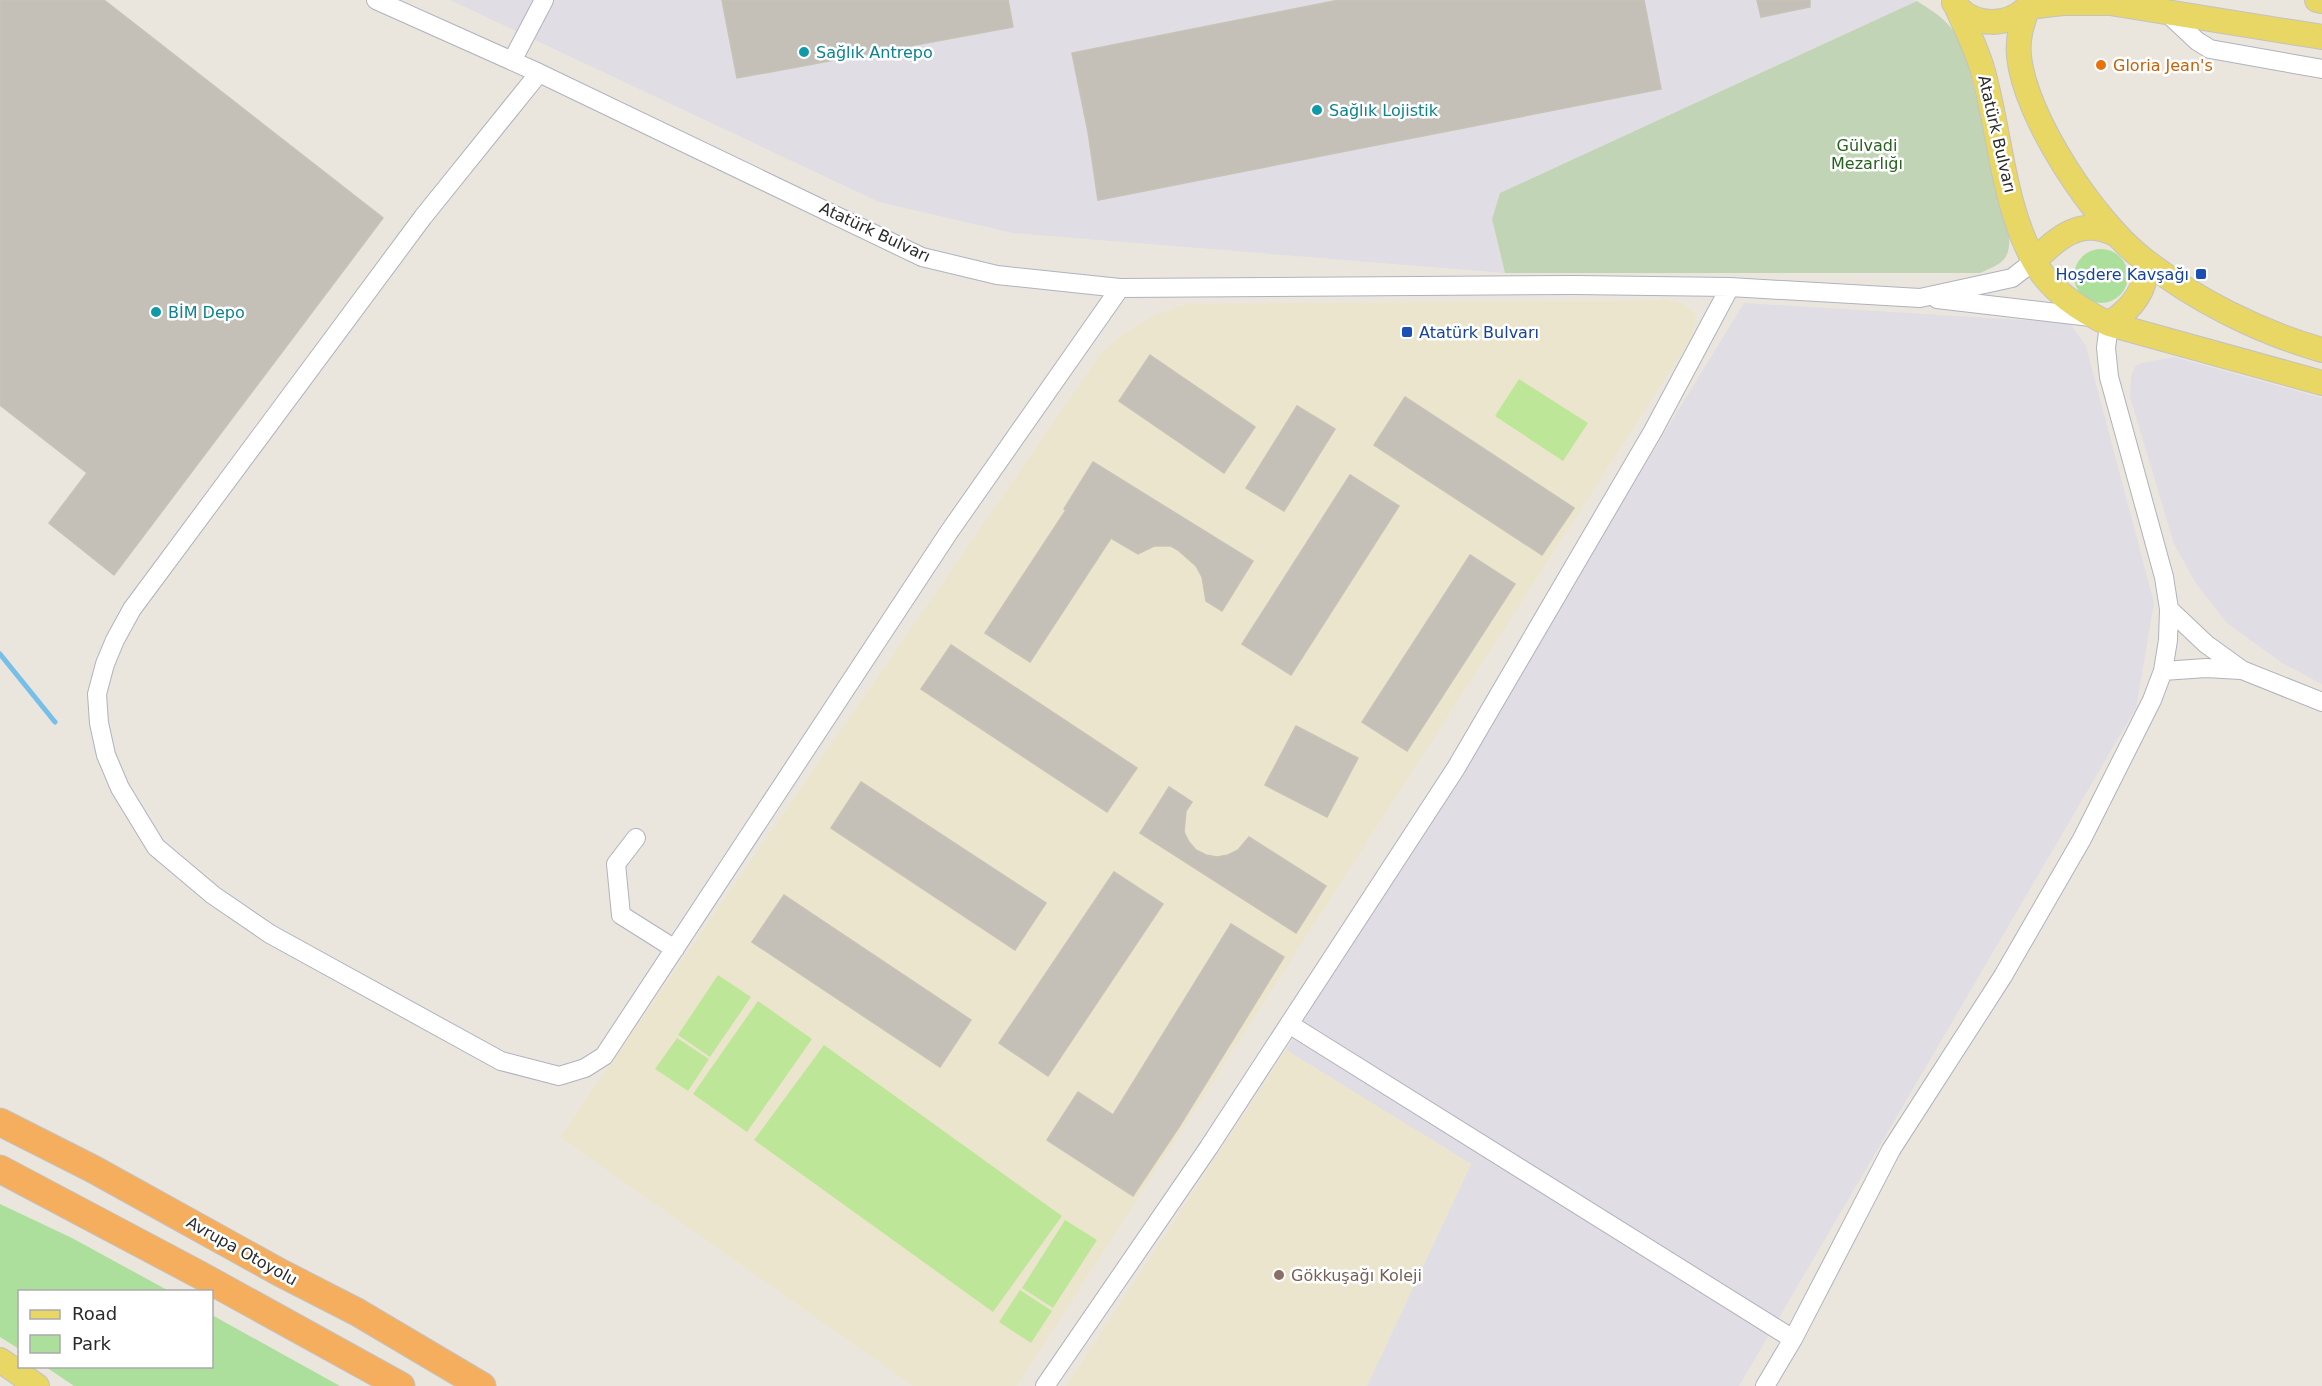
<svg xmlns="http://www.w3.org/2000/svg" width="2322" height="1386" font-family="'DejaVu Sans',sans-serif">
	<style>
		.industrial { fill: #e0dde4 }
		.education { fill: #ece5cd }
		.green { fill: #addf9c }
		.cemetery { fill: #c1d4b5 }
		.pitch { fill: #bee699 }
		.lines { fill: none; stroke-linecap: round; stroke-linejoin: round }
		.stream { stroke: #76bfe8; stroke-width: 5 }
		.building { fill: #c4c0b8; stroke: #c7c2b7; stroke-width: 1.5 }
		.minor-casing { stroke: #b0b2bd; stroke-width: 20 }
		.major-casing { stroke: #c3c3c3; stroke-width: 26 }
		.highway-casing { stroke: #c3c3c3; stroke-width: 29 }
		.minor { stroke: #fff; stroke-width: 18 }
		.major { stroke: #e8d665; stroke-width: 24 }
		.highway { stroke: #f5ad5e; stroke-width: 27 }
		.culture-dot { fill: #0f9aa8; stroke: #fff; stroke-width: 2 }
		.food-dot { fill: #e8710a; stroke: #fff; stroke-width: 2 }
		.transit-dot { fill: #1a4fb4; stroke: #fff; stroke-width: 2 }
		.education-dot { fill: #8d6e63; stroke: #fff; stroke-width: 2 }
		.labels { text-anchor: middle; dominant-baseline: central; stroke-width: 5; stroke-linejoin: round; paint-order: stroke }
		.culture-label { font-size: 16px; fill: #0d838f; stroke: #fff; text-anchor: start }
		.food-label { font-size: 16px; fill: #c56008; stroke: #fff; text-anchor: start }
		.street-label { font-size: 16px; fill: #2a2a2a; stroke: #fff }
		.park-label { font-size: 16px; fill: #26631e; stroke: #fff }
		.transit-label { font-size: 16px; fill: #164399; stroke: #fff; text-anchor: end }
		.education-label { font-size: 16px; fill: #785e54; stroke: #fff; text-anchor: start }
	</style>
	<rect width="100%" height="100%" fill="#ebe6dd"/>
	<!-- industrial -->
	<path class="industrial" d="M 450,0 L 1915,0 L 1917,1 L 1500,193 L 1492,219 L 1505,273 L 1013,233 L 879,202 Z
		M 1744,303 L 2070,323 L 2086,346 L 2154,603 L 2136,708 L 1739,1386 L 1367,1386 L 1471,1164 L 1286,1050 Z
		M 2174,357 L 2322,398 L 2322,684 L 2282,663 L 2227,623 L 2195,582 L 2174,544 L 2130,397 L 2131,377 L 2135,366 L 2141,363 Z"/>
	<!-- education -->
	<path class="education" d="M 1669,300 L 1683,303 L 1695,313 L 1696,321 L 1690,340 L 1017,1386 L 913,1386 L 560,1137 L 1102,352 L 1119,337 L 1156,314 L 1189,304 Z
		M 1286,1050 L 1471,1164 L 1367,1386 L 1066,1386 Z"/>
	<!-- green -->
	<path class="green" d="M2074 276a27 27 0 1 1 54 0a27 27 0 1 1-54 0Z
		M 0,1204 L 72,1238 L 169,1291 L 20,1292 L 19,1349 L 0,1337 Z
		M 212,1315 L 340,1386 L 74,1386 L 46,1367 L 212,1366 Z"/>
	<!-- cemetery -->
	<path class="cemetery" d="M 1917,1 C 1942,17 1952,23 1965,52 L 2009,233 C 2011,260 2003,263 1980,273 L 1505,273 L 1492,219 L 1500,193 Z"/>
	<!-- pitch -->
	<path class="pitch" d="M 1519,379 L 1588,423 L 1563,461 L 1495,416 Z
		M 718,975 L 751,997 L 710,1057 L 678,1035 Z
		M 758,1001 L 812,1039 L 747,1132 L 693,1094 Z
		M 677,1038 L 709,1059 L 688,1091 L 655,1069 Z
		M 824,1045 L 1062,1216 L 993,1312 L 754,1140 Z
		M 1065,1220 L 1097,1240 L 1053,1308 L 1022,1288 Z
		M 1020,1290 L 1052,1311 L 1031,1343 L 999,1322 Z"/>
	<g class="lines">
		<!-- stream -->
		<path class="stream" d="M 0,654 L 55,722"/>
	</g>
	<!-- building -->
	<path class="building" d="M 0,0 L 104,0 L 383,218 L 114,575 L 49,523 L 87,473 L 0,405 Z
		M 722,0 L 1008,0 L 1013,27 L 737,78 Z
		M 1339,0 L 1644,0 L 1661,89 L 1098,200 L 1088,132 L 1072,53 Z
		M 1757,0 L 1810,0 L 1810,7 L 1761,17 Z
		M 1150,355 L 1255,427 L 1224,473 L 1119,401 Z
		M 1405,397 L 1574,508 L 1542,555 L 1374,445 Z
		M 1297,406 L 1335,429 L 1284,511 L 1246,488 Z
		M 1093,462 L 1253,561 L 1222,611 L 1206,601 L 1202,577 L 1196,566 L 1178,550 L 1171,546 L 1154,546 L 1138,554 L 1111,538 L 1030,662 L 985,633 L 1066,510 L 1064,509 Z
		M 1350,475 L 1399,506 L 1291,675 L 1242,644 Z
		M 1470,555 L 1515,584 L 1407,751 L 1362,722 Z
		M 951,645 L 1137,768 L 1107,812 L 921,689 Z
		M 1296,726 L 1358,758 L 1327,817 L 1265,785 Z
		M 861,782 L 1046,903 L 1015,950 L 831,828 Z
		M 1169,787 L 1192,802 L 1186,811 L 1184,832 L 1189,842 L 1196,850 L 1206,855 L 1217,857 L 1228,855 L 1238,850 L 1249,837 L 1326,886 L 1296,933 L 1140,833 Z
		M 1114,872 L 1163,904 L 1048,1076 L 999,1043 Z
		M 784,895 L 971,1020 L 940,1067 L 752,942 Z
		M 1231,924 L 1284,957 L 1179,1127 L 1133,1196 L 1047,1140 L 1078,1092 L 1113,1115 Z"/>
	<g class="lines">
		<!-- minor casing -->
		<g class="minor-casing">
			<path id="minor" d="M 376,0 L 539,73 L 922,257 L 997,275 L 1120,288 L 1574,285 L 1730,287 L 1920,298 L 2012,278 L 2034,261
				M 2165,11 L 2197,41 L 2210,49 L 2322,69
				M 512,61 L 544,0
				M 539,73 L 423,217 L 132,609 L 115,640 L 105,664 L 97,694 L 99,723 L 106,755 L 120,788 L 156,847 L 213,895 L 270,934 L 501,1061 L 559,1076 L 585,1068 L 604,1056 L 949,532 L 1120,288
				M 1937,299 L 2091,317
				M 2169,609 L 2206,644 L 2242,670 L 2322,702
				M 2163,671 L 2206,668 L 2241,670
				M 636,838 L 616,864 L 621,915 L 675,949
				M 1289,1024 L 1793,1339
				M 1045,1386 L 1209,1147 L 1456,768 L 1653,431 L 1730,287
				M 1765,1386 L 1793,1339 L 1891,1150 L 2003,976 L 2082,839 L 2152,700 L 2163,671 L 2168,640 L 2169,609 L 2164,577 L 2109,377 L 2106,348 L 2109,324"/>
		</g>
		<!-- major casing -->
		<g class="major-casing">
			<path id="major" d="M 2317,0 L 2322,1
				M 1954,3 C 1972,28 2011,28 2030,4
				M 2028,7 C 2022,24 2017,38 2019,56 C 2025,118 2095,222 2143,259 C 2195,300 2259,332 2322,350
				M 2028,7 L 2063,3 L 2110,3 L 2322,37
				M 1957,8 C 1966,28 1976,48 1982,68 C 2000,130 2002,201 2033,259 C 2048,289 2080,310 2109,324 L 2322,383
				M 2034,261 C 2059,237 2081,216 2117,235
				M 2109,324 C 2131,309 2151,288 2143,259
				M 0,1360 L 37,1386"/>
		</g>
		<!-- highway casing -->
		<g class="highway-casing">
			<path id="highway" d="M 0,1122 L 93,1169 L 279,1272 L 357,1312 L 482,1386
				M 0,1169 L 198,1274 L 401,1386"/>
		</g>
		<!-- minor -->
		<use href="#minor" class="minor"/>
		<!-- major -->
		<use href="#major" class="major"/>
		<!-- highway -->
		<use href="#highway" class="highway"/>
	</g>
	<!-- markers -->
	<g class="culture-dot">
		<circle cx="804" cy="52" r="6"/>
		<circle cx="1317" cy="110" r="6"/>
		<circle cx="156" cy="312" r="6"/>
	</g>
	<circle class="food-dot" cx="2101" cy="65" r="6"/>
	<g class="transit-dot">
		<rect x="2195" y="268" width="12" height="12" rx="3"/>
		<rect x="1401" y="326" width="12" height="12" rx="3"/>
	</g>
	<circle class="education-dot" cx="1279" cy="1275" r="6"/>
	<g class="labels">
		<!-- culture labels -->
		<g class="culture-label">
			<text x="816" y="52">Sağlık Antrepo</text>
			<text x="1329" y="110">Sağlık Lojistik</text>
			<text x="168" y="312">BİM Depo</text>
		</g>
		<!-- food labels -->
		<g class="food-label">
			<text x="2113" y="65">Gloria Jean's</text>
		</g>
		<!-- street labels -->
		<g class="street-label">
			<text transform="translate(1997 134) rotate(77)">Atatürk Bulvarı</text>
			<text transform="translate(875 232) rotate(25)">Atatürk Bulvarı</text>
			<text transform="translate(242 1251) rotate(29)">Avrupa Otoyolu</text>
		</g>
		<!-- park labels -->
		<g class="park-label">
			<text x="1867" y="145">Gülvadi<tspan x="1867" dy="18">Mezarlığı</tspan></text>
		</g>
		<!-- transit labels -->
		<g class="transit-label">
			<text x="2189" y="274">Hoşdere Kavşağı</text>
			<text x="1419" y="332" text-anchor="start">Atatürk Bulvarı</text>
		</g>
		<!-- education labels -->
		<g class="education-label">
			<text x="1291" y="1275">Gökkuşağı Koleji</text>
		</g>
	</g>
	<!-- legend -->
	<rect x="18" y="1290" width="195" height="78" fill="#ffffff" stroke="#aaaaaa" stroke-width="1.5"/>
	<rect x="30" y="1310" width="30" height="9" fill="#e8d665" stroke="#aaaaaa" stroke-width="1.5"/>
	<text x="72" y="1320" font-size="18" fill="#2a2a2a">Road</text>
	<rect x="30" y="1335" width="30" height="18" fill="#addf9c" stroke="#aaaaaa" stroke-width="1.5"/>
	<text x="72" y="1350" font-size="18" fill="#2a2a2a">Park</text>
</svg>
